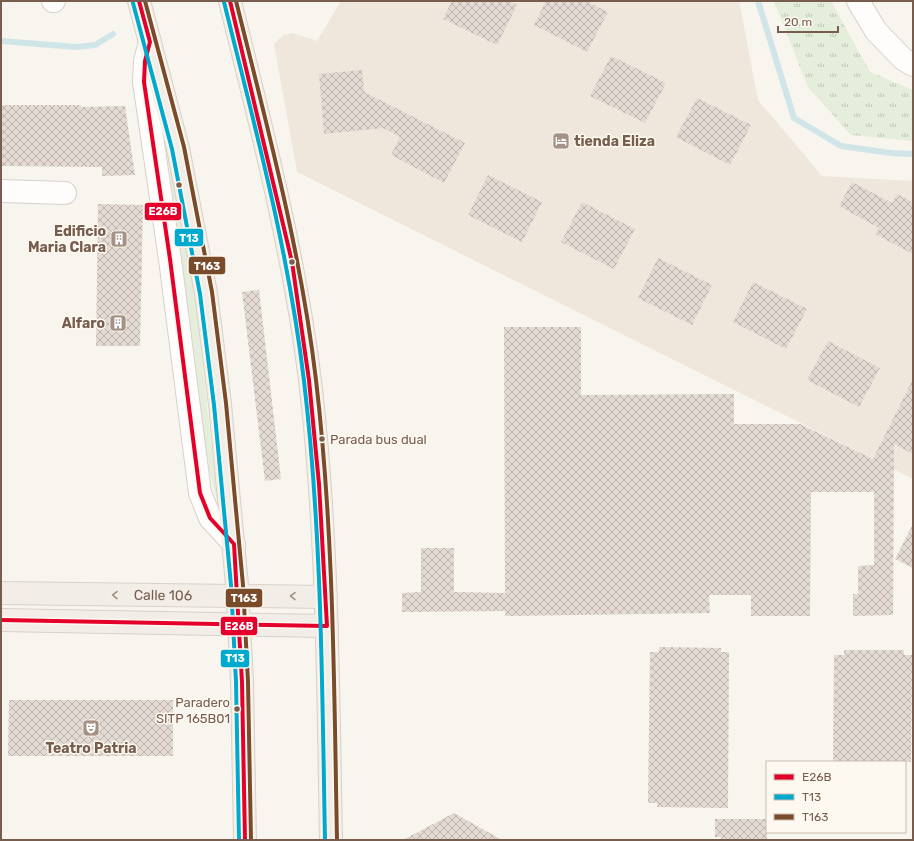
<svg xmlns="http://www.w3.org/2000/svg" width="914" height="841" font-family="Rubik,sans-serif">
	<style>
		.residential { fill: #f0e7dc }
		.grass { fill: #e5eeda }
		.park { fill: url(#park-tufts) }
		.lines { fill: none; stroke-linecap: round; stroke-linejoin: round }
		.stream { stroke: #d0e5e8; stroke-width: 6 }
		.building { fill: url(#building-cross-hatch) }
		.minor-casing { stroke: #d7d1cc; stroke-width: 24 }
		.major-casing { stroke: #d9d1cb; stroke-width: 24 }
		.minor { stroke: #fefdfc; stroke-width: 22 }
		.major { stroke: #f2eee7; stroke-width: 22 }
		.bus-1-casing { stroke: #fef9f0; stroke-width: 7 }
		.bus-2-casing { stroke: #fef9f0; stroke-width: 7 }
		.bus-3-casing { stroke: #fef9f0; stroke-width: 7 }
		.bus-1 { stroke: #e4002b; stroke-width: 4 }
		.bus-2 { stroke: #00a9ce; stroke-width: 4 }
		.bus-3 { stroke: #7a4b2a; stroke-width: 4 }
		.oneway { stroke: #a19084 }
		.bus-dot { fill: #765d4e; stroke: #fef9f0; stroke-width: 1.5 }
		.labels { text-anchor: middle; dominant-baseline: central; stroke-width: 3; stroke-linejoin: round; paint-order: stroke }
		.bus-label { font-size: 13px; fill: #765d4e; stroke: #fef9f0; text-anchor: start }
		.poi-label { font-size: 14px; font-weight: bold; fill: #765d4e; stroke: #fef9f0; text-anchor: end }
		.street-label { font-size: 14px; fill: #765d4e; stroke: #fef9f0 }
		.line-badge { stroke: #fef9f0; stroke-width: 1.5 }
		.badge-label { font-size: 11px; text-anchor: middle; font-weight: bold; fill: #fff }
	</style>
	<defs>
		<pattern id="park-tufts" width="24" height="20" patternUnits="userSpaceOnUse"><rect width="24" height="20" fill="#e5eeda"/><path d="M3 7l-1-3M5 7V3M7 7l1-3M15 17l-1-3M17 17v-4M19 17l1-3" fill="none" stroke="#bec4b3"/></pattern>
		<pattern id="building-cross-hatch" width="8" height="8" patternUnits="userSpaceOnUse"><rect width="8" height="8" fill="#e2dad3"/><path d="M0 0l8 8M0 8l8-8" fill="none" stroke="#bcb4ad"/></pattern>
	</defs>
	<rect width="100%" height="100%" fill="#f8f4ee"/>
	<!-- residential -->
	<path class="residential" d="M 341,1 L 739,1 L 758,100 L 822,176 L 913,181 L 913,479 L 297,172 L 274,44 L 283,35 L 293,33 L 317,41 Z"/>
	<!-- grass -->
	<path class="grass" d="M 167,150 L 191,260 L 218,503 L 205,456 Z"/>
	<!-- park -->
	<path class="park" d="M 774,1 L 831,1 L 870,72 L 913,90 L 913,141 L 851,135 L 808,87 Z"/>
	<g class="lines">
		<!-- stream -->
		<path class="stream" d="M 758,1 L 794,118 L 841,146 L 891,153 L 913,154
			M 1,41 L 76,47 L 95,45 L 113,34"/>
	</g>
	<!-- building -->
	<path class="building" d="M 452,1 L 508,1 L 517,5 L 497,45 L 443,19 Z
		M 546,1 L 586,1 L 608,12 L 587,52 L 534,25 Z
		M 611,56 L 666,83 L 645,123 L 590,96 Z
		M 362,70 L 364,92 L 465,143 L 444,183 L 391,155 L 400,137 L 383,128 L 324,134 L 319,74 Z
		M 697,98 L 751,125 L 730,165 L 676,137 Z
		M 1,105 L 81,105 L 81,107 L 125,106 L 135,175 L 102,176 L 102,167 L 1,166 Z
		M 488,175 L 542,202 L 522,242 L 468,215 Z
		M 852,182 L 892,203 L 897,194 L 913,202 L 913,254 L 875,234 L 879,228 L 839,206 Z
		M 582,202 L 635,229 L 614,269 L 561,242 Z
		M 98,204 L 143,205 L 140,346 L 96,346 Z
		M 658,258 L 712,285 L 692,325 L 638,298 Z
		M 753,282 L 807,309 L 786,349 L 733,322 Z
		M 259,290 L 281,479 L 265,481 L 242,292 Z
		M 504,327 L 581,327 L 581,395 L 734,394 L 734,424 L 800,424 L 873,459 L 913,379 L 913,454 L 894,444 L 893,615 L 853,616 L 853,594 L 858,594 L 858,566 L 874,565 L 874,492 L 811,492 L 810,616 L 751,616 L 751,595 L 709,595 L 710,613 L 505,616 L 505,611 L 402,612 L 402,593 L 421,592 L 421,548 L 454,548 L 454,592 L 505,593 Z
		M 828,341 L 880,368 L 859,407 L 807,380 Z
		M 913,524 L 913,568 L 895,559 Z
		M 659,647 L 721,648 L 721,652 L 729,652 L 728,808 L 657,807 L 657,803 L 648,803 L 650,652 L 659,652 Z
		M 844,650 L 904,650 L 904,655 L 912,655 L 911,762 L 833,762 L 834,655 L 844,655 Z
		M 9,700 L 173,700 L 173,756 L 8,756 Z
		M 454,813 L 502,840 L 403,840 Z
		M 715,819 L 767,819 L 767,840 L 721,840 L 721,837 L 715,837 Z"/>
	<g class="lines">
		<!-- minor casing -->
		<g class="minor-casing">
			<path id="minor" d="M 53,1 L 54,1
				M 858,1 L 876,31 L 903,59 L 913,65
				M 150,42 L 145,61 L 144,82 L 170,259 L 200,493 L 210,518 L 234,544
				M 1,191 L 65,193"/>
		</g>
		<!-- major casing -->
		<g class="major-casing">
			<g id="major">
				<path d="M 139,1 L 178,148 L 206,293 L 220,404 L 237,585 L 242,682 L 245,840"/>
				<path d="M 230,1 C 261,126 294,252 310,380 C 328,533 328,687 331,840"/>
				<path id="s1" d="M 1,593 L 326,597"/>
				<path d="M 1,620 L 327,626"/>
			</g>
		</g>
		<!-- minor -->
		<use href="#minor" class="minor"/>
		<!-- major -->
		<use href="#major" class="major"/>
		<!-- bus-1 casing -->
		<g class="bus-1-casing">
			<path id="bus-1" d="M 139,1 L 150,42 L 145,61 L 144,82 L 170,259 L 200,493 L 210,518 L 234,544 L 242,682 L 245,840
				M 1,620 L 327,626 L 319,484 L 309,380 L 292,262 L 230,1"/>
		</g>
		<!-- bus-2 casing -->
		<g class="bus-2-casing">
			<path id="bus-2" d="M 224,2 C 255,127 289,253 304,381 C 322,533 322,687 325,840
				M 133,3 L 172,149 L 200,294 L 214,405 L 231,585 L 236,682 L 239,840"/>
		</g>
		<!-- bus-3 casing -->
		<g class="bus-3-casing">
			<path id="bus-3" d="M 145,1 L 184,147 L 212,292 L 226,403 L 243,585 L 248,682 L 251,840
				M 236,1 C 267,126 301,252 316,380 C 334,533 334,687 337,840"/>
		</g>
		<!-- bus-1 -->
		<use href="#bus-1" class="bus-1"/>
		<!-- bus-2 -->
		<use href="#bus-2" class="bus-2"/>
		<!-- bus-3 -->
		<use href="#bus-3" class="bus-3"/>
	</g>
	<!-- one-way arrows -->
	<defs><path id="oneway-chevron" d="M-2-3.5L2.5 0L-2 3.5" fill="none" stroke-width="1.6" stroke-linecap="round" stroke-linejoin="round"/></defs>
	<g class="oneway">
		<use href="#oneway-chevron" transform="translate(115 595) rotate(-179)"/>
		<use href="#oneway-chevron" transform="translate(293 596) rotate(-179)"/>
	</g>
	<!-- icons -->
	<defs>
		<g id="hotel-square" transform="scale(0.9)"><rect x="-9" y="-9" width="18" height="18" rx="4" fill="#a49286" stroke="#fef9f0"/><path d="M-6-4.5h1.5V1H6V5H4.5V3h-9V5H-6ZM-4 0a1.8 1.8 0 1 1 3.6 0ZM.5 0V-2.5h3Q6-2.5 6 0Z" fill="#fff"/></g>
		<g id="building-square" transform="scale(0.9)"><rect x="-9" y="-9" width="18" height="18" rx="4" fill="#a49286" stroke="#fef9f0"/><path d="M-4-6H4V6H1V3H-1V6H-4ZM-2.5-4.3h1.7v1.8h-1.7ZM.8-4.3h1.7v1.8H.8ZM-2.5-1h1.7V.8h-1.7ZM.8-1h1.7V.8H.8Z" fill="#fff"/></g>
		<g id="theatre-square" transform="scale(0.9)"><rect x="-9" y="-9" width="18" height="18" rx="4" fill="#a49286" stroke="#fef9f0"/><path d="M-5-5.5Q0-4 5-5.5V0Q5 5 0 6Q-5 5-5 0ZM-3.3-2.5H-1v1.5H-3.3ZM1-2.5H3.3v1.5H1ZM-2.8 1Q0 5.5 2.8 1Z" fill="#fff"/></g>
	</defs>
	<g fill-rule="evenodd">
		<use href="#hotel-square" x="561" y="141"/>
		<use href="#building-square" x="119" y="239"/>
		<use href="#building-square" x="118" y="323"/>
		<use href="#theatre-square" x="91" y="728"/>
	</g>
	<!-- markers -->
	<g class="bus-dot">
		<circle cx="179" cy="185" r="3.5"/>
		<circle cx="292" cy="262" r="3.5"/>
		<circle cx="322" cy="439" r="3.5"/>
		<circle cx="237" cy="709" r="3.5"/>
	</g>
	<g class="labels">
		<!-- bus labels -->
		<g class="bus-label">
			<text x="330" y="439">Parada bus dual</text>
			<text x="230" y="702" text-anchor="end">Paradero<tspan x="230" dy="16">SITP 165B01</tspan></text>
		</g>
		<!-- poi labels -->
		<g class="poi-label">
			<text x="574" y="141" text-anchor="start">tienda Eliza</text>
			<text x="106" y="231">Edificio<tspan x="106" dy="16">Maria Clara</tspan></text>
			<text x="105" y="323">Alfaro</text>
			<text x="91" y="748" text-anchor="middle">Teatro Patria</text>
		</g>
		<!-- street labels -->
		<g class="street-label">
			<text stroke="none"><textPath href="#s1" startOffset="162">Calle 106</textPath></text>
		</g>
	</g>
	<g class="line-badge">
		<rect x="144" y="202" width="38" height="19" rx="4" fill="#e4002b"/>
		<rect x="174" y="228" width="30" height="19" rx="4" fill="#00a9ce"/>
		<rect x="188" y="256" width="38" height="19" rx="4" fill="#7a4b2a"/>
		<rect x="225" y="588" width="38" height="20" rx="4" fill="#7a4b2a"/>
		<rect x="220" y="616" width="38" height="20" rx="4" fill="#e4002b"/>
		<rect x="220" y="649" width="30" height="19" rx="4" fill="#00a9ce"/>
	</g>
	<g class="badge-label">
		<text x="163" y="215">E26B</text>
		<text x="189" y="242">T13</text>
		<text x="207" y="270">T163</text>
		<text x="244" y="602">T163</text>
		<text x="239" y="630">E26B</text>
		<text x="235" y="662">T13</text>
	</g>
	<!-- border -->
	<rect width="914" height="841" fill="none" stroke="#765d4e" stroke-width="4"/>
	<!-- legend -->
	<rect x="766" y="761" width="140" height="72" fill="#fef9f0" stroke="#c8bbaf"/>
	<rect x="774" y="774" width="20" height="6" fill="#e4002b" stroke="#c8bbaf"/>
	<text x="802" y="781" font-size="12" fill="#765d4e">E26B</text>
	<rect x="774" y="794" width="20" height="6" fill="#00a9ce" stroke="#c8bbaf"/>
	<text x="802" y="801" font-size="12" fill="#765d4e">T13</text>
	<rect x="774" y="814" width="20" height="6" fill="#7a4b2a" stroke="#c8bbaf"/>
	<text x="802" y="821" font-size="12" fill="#765d4e">T163</text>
	<!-- scale -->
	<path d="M778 26v6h60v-6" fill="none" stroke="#765d4e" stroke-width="2"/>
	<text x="784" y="26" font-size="12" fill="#765d4e" stroke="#fef9f0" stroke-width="3" paint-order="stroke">20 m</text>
</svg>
